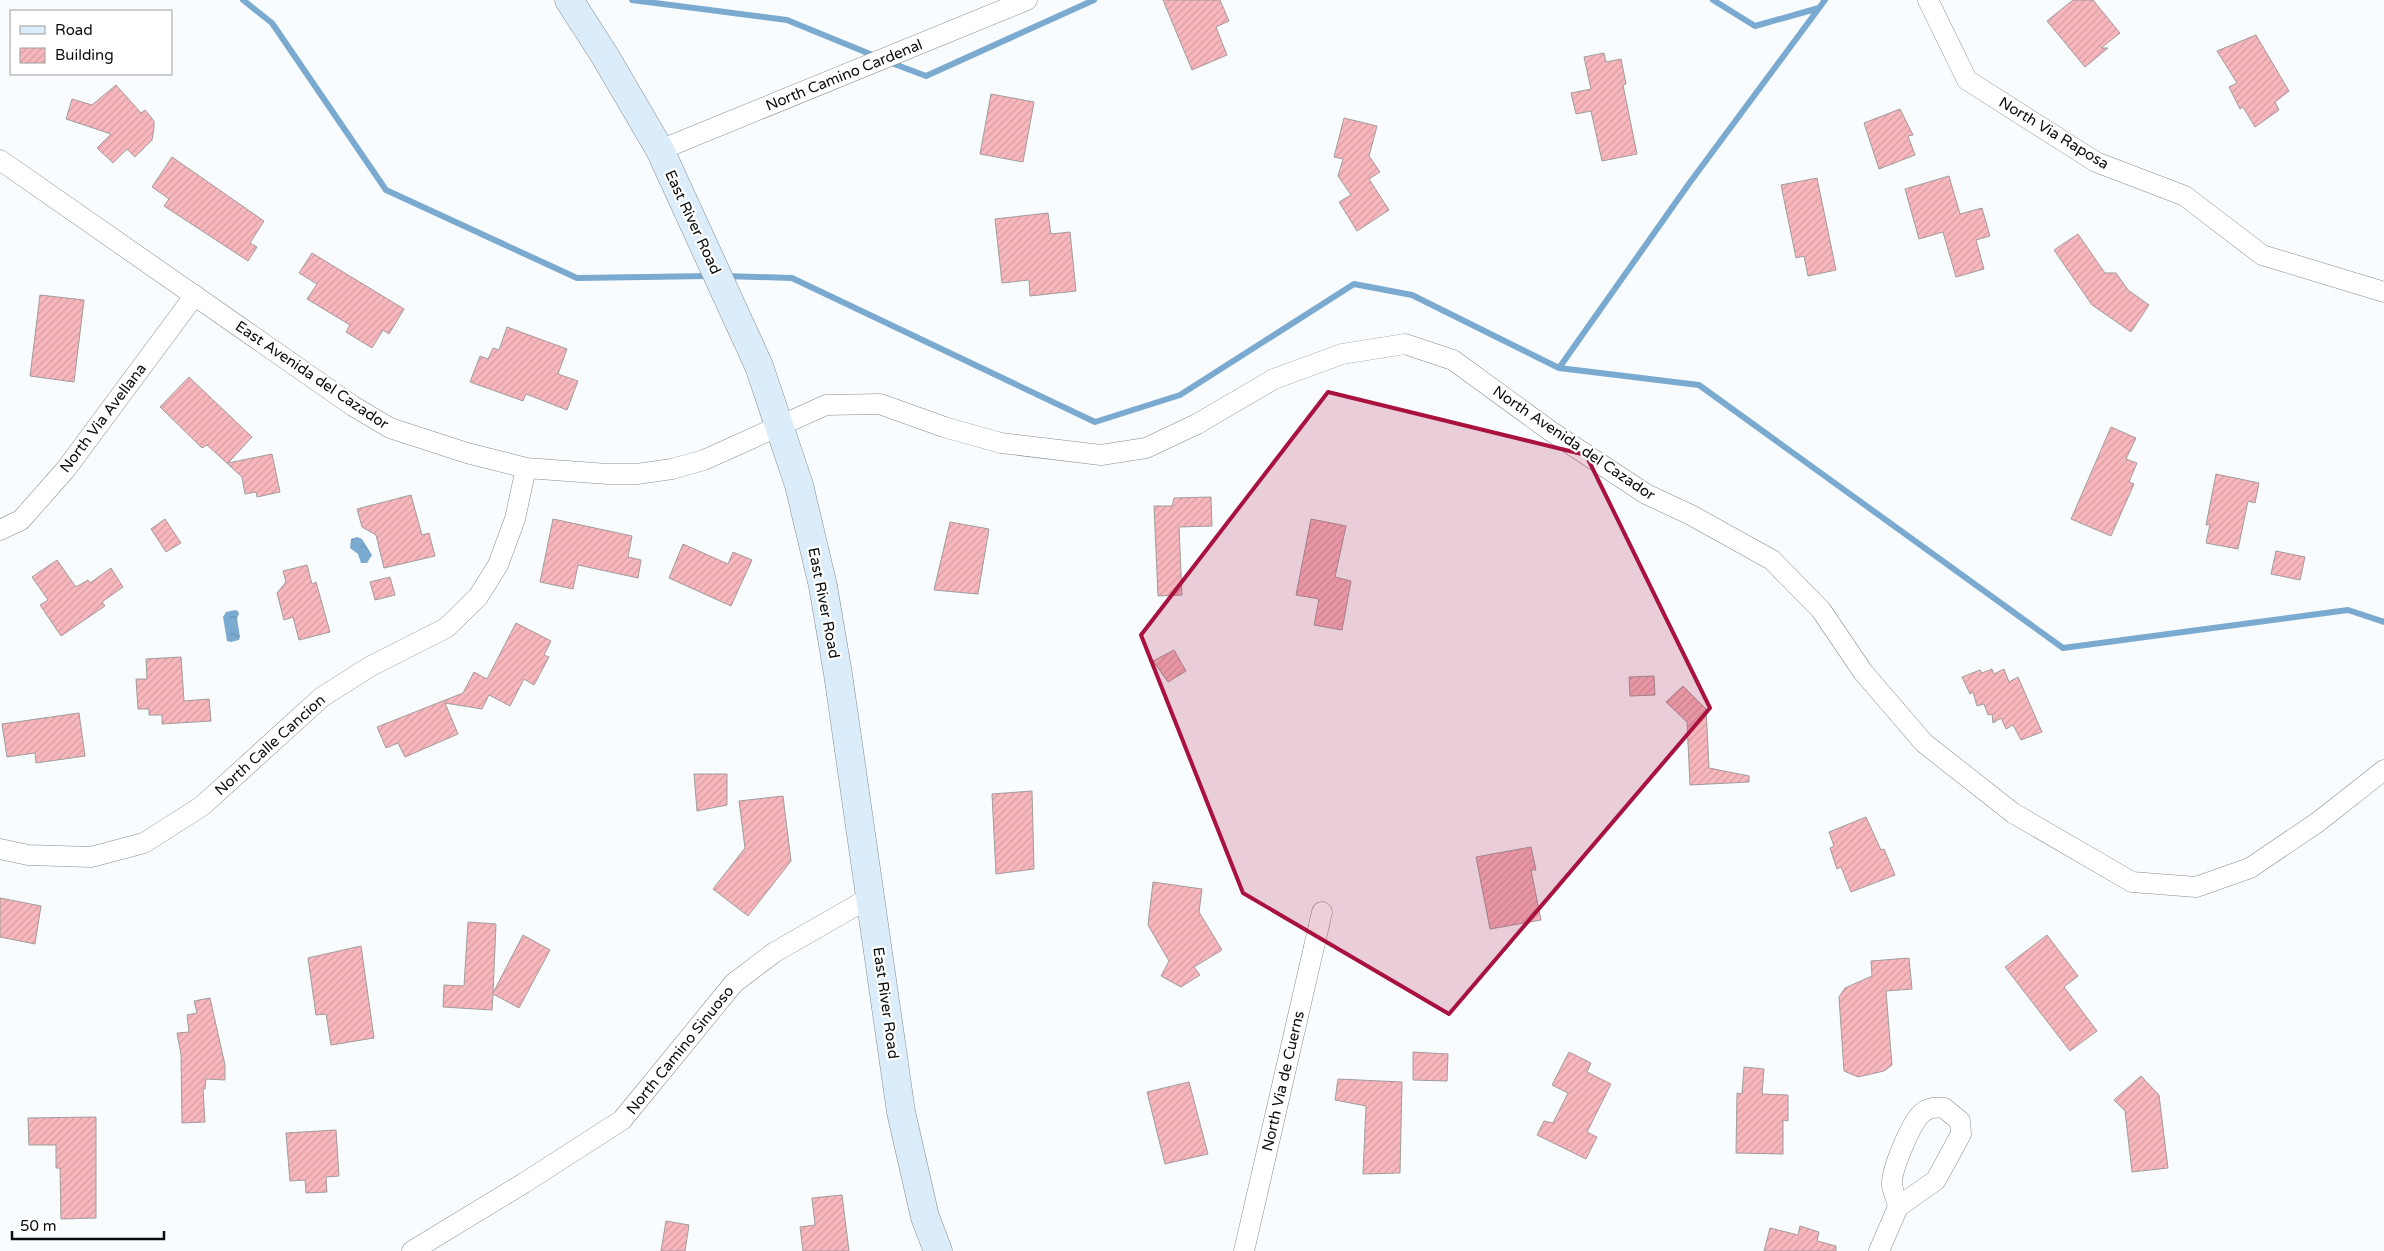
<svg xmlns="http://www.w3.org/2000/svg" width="2384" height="1251" font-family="'Varela Round',sans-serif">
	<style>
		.water { fill: url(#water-ripples) }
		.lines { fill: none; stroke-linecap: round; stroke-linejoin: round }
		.stream { stroke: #7baad1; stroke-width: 6 }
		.building { fill: url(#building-hatch); stroke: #a29b9c }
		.street-casing { stroke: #878c8f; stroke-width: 21 }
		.secondary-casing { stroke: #878c8f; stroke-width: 29 }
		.street { stroke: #fff; stroke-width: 20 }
		.secondary { stroke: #dbecfb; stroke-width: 28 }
		.marked { fill: #a9123f; fill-opacity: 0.2; stroke: #a9123f; stroke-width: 4; stroke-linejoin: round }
		.labels { text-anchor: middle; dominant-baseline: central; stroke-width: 4.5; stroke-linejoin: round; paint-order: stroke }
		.street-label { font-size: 15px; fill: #0a0c0d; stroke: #fff }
	</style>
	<defs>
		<pattern id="water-ripples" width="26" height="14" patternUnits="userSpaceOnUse" patternTransform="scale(1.25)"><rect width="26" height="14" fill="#7baad1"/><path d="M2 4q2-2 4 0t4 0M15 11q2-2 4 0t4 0" fill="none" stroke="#6991b2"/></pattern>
		<pattern id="building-hatch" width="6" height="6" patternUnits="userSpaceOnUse" patternTransform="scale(1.25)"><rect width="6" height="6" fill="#f8b7bd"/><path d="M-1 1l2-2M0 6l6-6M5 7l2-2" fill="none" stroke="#d39ca1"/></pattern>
	</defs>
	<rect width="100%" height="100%" fill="#f9fcfe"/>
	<!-- water -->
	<path class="water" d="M 357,537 L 362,539 L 372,555 L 367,563 L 361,563 L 358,554 L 350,548 L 351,539 Z
		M 235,610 L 238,611 L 239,614 L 237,618 L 240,637 L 239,640 L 231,642 L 227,641 L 223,617 L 226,612 Z"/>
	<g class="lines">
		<!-- stream -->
		<path class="stream" d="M 243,0 L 272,23 L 386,190 L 577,278 L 710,276
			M 632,0 L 787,20 L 875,56
			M 1713,0 L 1755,26 L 1819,8
			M 889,62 L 926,76 L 1094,0
			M 725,276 L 792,278 L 1095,422 L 1180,395 L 1354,284 L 1412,295 L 1559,368 L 1688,185 L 1825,0
			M 1559,368 L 1699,385 L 2063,648 L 2348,610 L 2384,622"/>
	</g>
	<!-- building -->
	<path class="building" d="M 1163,0 L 1220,0 L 1229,21 L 1216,27 L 1227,55 L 1192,70 Z
		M 2073,0 L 2093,0 L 2120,33 L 2101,48 L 2108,48 L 2085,67 L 2047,21 Z
		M 2256,35 L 2289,91 L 2275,102 L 2279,110 L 2255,127 L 2243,107 L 2240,109 L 2229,87 L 2237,83 L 2217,51 Z
		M 1604,53 L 1606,62 L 1621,59 L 1626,84 L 1623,85 L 1637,154 L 1602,161 L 1591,111 L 1576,114 L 1571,93 L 1591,89 L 1584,57 Z
		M 116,85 L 141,113 L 145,110 L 154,121 L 154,128 L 152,140 L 135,157 L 127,149 L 113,163 L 97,148 L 111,134 L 66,119 L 72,99 L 92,105 Z
		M 991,94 L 1034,102 L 1023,162 L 980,154 Z
		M 1900,109 L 1913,135 L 1908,136 L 1915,155 L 1879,169 L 1864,123 Z
		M 1344,118 L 1377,126 L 1369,156 L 1380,172 L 1369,179 L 1389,210 L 1357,231 L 1339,202 L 1351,195 L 1338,176 L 1343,159 L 1334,157 Z
		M 172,157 L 264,221 L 250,243 L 257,247 L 248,261 L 164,206 L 169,199 L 152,187 Z
		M 1949,176 L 1960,214 L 1982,208 L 1990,236 L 1976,240 L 1984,269 L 1956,277 L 1943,232 L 1919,239 L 1905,189 Z
		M 1817,178 L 1836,270 L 1808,276 L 1804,256 L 1796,258 L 1781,185 Z
		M 1048,213 L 1051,234 L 1070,232 L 1076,291 L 1030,296 L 1029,280 L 1002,283 L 995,219 Z
		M 2078,234 L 2105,273 L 2116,273 L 2128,290 L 2149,305 L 2131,332 L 2092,305 L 2054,250 Z
		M 312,253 L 404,309 L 389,334 L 383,330 L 372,348 L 346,332 L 350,325 L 307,299 L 317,284 L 299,273 Z
		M 40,295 L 84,300 L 74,382 L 30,376 Z
		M 507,327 L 567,349 L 558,374 L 578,381 L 567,410 L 526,394 L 523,401 L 470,382 L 480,356 L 488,359 L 493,348 L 499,350 Z
		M 189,377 L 252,437 L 228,463 L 272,454 L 280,492 L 257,497 L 256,492 L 245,494 L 242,477 L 207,445 L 202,448 L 160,407 Z
		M 2111,427 L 2136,438 L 2126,459 L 2137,463 L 2129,482 L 2134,484 L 2111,536 L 2071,519 Z
		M 2216,474 L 2259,483 L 2255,503 L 2248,501 L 2238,549 L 2206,543 L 2210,524 L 2206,525 Z
		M 411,495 L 422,535 L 429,533 L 435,556 L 384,568 L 376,535 L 362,527 L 357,509 Z
		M 1211,497 L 1212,526 L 1179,527 L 1182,595 L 1158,596 L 1154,506 L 1172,506 L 1174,498 Z
		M 165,519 L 181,543 L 166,552 L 151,529 Z
		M 553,519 L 632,536 L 628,557 L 641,560 L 638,578 L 578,565 L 573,589 L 540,582 Z
		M 1311,519 L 1346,526 L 1335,577 L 1351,581 L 1342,630 L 1314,625 L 1319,599 L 1296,595 Z
		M 950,522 L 989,529 L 978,594 L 934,590 Z
		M 683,544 L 728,564 L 733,552 L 752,560 L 731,606 L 669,578 Z
		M 2276,551 L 2305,557 L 2300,580 L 2271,574 Z
		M 57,560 L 76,587 L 88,580 L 90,583 L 111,568 L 123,587 L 102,602 L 105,606 L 61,636 L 40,605 L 48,600 L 32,577 Z
		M 307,565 L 312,584 L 316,582 L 330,632 L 299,640 L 293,617 L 284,620 L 277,593 L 286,582 L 283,571 Z
		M 390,577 L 395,595 L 375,600 L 370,582 Z
		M 516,623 L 551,641 L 544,655 L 549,657 L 534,685 L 524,679 L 510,706 L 489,695 L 482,709 L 445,703 L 458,734 L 405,757 L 398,743 L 386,748 L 377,727 L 463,693 L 474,672 L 487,679 Z
		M 1174,650 L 1186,671 L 1168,682 L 1153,661 Z
		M 181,657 L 184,701 L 209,699 L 211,721 L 162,724 L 162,715 L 149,715 L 149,709 L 138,709 L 136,679 L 147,679 L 146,659 Z
		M 1992,669 L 1994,674 L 2004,669 L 2009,682 L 2018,677 L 2042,732 L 2021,740 L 2013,725 L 2006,729 L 2001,718 L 1993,723 L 1992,714 L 1988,715 L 1984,704 L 1977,706 L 1973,692 L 1970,694 L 1962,677 L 1980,670 L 1982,673 Z
		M 1654,676 L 1655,695 L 1630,696 L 1629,677 Z
		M 1683,686 L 1706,709 L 1709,768 L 1749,776 L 1749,782 L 1690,785 L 1687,722 L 1666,702 Z
		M 79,713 L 85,756 L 36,763 L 35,753 L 7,757 L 2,724 Z
		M 694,774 L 727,774 L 727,805 L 697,811 Z
		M 1032,791 L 1034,869 L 996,874 L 992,794 Z
		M 783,796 L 791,861 L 748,916 L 713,889 L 745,848 L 739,801 Z
		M 1866,817 L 1881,850 L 1884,849 L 1895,875 L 1851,892 L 1841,867 L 1837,869 L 1830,848 L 1834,846 L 1829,832 Z
		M 1531,847 L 1536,870 L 1531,870 L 1541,920 L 1490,929 L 1476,857 Z
		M 1153,882 L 1202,889 L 1199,912 L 1222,950 L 1194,967 L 1200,975 L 1181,987 L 1161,976 L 1169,961 L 1148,925 Z
		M 0,898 L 41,906 L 35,944 L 0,937 Z
		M 468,922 L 496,924 L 493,993 L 523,935 L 550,950 L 519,1008 L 493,994 L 492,1010 L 443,1007 L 444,985 L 464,986 Z
		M 2047,935 L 2078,976 L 2064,987 L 2097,1031 L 2070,1051 L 2005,967 Z
		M 361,946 L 374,1038 L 331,1045 L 326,1014 L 316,1015 L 308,958 Z
		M 1909,958 L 1912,989 L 1886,991 L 1892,1065 L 1884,1071 L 1858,1077 L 1844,1071 L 1839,997 L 1845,988 L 1872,976 L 1871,961 Z
		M 210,998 L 225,1065 L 225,1080 L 206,1079 L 205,1089 L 203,1089 L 205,1122 L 182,1123 L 181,1054 L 177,1033 L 189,1032 L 187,1015 L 197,1013 L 194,1001 Z
		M 1413,1052 L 1448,1054 L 1447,1081 L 1413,1080 Z
		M 1569,1052 L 1591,1063 L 1587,1072 L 1611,1084 L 1587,1132 L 1597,1137 L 1586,1159 L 1537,1135 L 1544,1121 L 1553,1123 L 1568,1093 L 1552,1085 Z
		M 1744,1067 L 1764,1069 L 1762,1094 L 1788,1095 L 1788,1121 L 1783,1120 L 1783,1154 L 1736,1153 L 1737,1093 L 1742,1094 Z
		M 2141,1076 L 2159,1095 L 2168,1168 L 2132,1172 L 2125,1111 L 2114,1100 Z
		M 1338,1079 L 1402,1082 L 1400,1173 L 1363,1174 L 1366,1106 L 1335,1100 Z
		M 1189,1082 L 1208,1154 L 1165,1164 L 1147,1092 Z
		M 96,1117 L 96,1218 L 61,1219 L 60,1168 L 56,1168 L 56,1145 L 29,1145 L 28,1118 Z
		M 336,1130 L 339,1176 L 326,1177 L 327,1192 L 306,1193 L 305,1180 L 290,1181 L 286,1133 Z
		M 842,1195 L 849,1251 L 803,1251 L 800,1227 L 815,1225 L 812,1198 Z
		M 666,1221 L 689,1225 L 685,1251 L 661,1251 Z
		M 1800,1226 L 1819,1232 L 1817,1241 L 1836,1246 L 1836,1251 L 1764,1251 L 1770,1228 L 1798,1235 Z"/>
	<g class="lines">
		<!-- street casing -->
		<g class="street-casing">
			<path id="street" d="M 1928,0 L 1967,80 L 2096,162 L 2185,196 L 2262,255 L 2384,292
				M 660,150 L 1027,0
				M 0,160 L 353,406 L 390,428 L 467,453 L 526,468 L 608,474 L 637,474 L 672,469 L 704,460 L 826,405 L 880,404 L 944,427 L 1001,443 L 1101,455 L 1146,448 L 1197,424 L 1274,379 L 1342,354 L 1405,344 L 1453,360 L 1549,430 L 1646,494 L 1691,515 L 1772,560 L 1821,610 L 1863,672 L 1924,743 L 2013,813 L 2132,882 L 2196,887 L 2250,868 L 2318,822 L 2384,770
				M 0,530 L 21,520 L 66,469 L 195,295
				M 0,849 L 28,855 L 91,857 L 144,843 L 202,806 L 322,697 L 371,666 L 446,628 L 478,597 L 498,565 L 515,519 L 526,468
				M 412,1251 L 524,1183 L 622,1120 L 734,983 L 775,952 L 871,897
				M 1244,1251 L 1322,912
				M 1879,1251 L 1898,1207 L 1936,1180 L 1961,1134 L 1960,1121 L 1944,1108 C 1937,1107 1928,1108 1922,1113 C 1911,1123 1891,1170 1892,1185 C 1893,1192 1897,1200 1898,1207"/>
		</g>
		<!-- secondary casing -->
		<g class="secondary-casing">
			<path id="secondary" d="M 569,0 L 605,56 L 660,150 L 759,366 L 799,485 L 823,586 L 838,674 L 901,1112 L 925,1217 L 938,1251"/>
		</g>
		<!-- street -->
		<use href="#street" class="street"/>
		<!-- secondary -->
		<use href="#secondary" class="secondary"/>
	</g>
	<!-- marked area -->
	<path class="marked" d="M 1328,392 L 1586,455 L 1710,708 L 1449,1014 L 1243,893 L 1141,635 Z"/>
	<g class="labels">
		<!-- street labels -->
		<g class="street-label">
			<text transform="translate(844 75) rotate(-22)">North Camino Cardenal</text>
			<text transform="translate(2054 133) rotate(31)">North Via Raposa</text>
			<text transform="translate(693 222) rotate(65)">East River Road</text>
			<text transform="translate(312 375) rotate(34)">East Avenida del Cazador</text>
			<text transform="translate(103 418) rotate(-53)">North Via Avellana</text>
			<text transform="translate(1574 443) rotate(34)">North Avenida del Cazador</text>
			<text transform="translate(824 603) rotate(79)">East River Road</text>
			<text transform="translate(270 745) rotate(-42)">North Calle Cancion</text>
			<text transform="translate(886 1003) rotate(82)">East River Road</text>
			<text transform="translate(680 1050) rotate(-51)">North Camino Sinuoso</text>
			<text transform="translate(1283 1081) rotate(-77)">North Via de Cuerns</text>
		</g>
	</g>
	<!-- legend -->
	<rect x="10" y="10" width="162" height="65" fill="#ffffff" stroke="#9d9e9e"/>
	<rect x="20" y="26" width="25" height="8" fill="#dbecfb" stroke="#9d9e9e"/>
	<text x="55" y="35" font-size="15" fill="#0a0c0d">Road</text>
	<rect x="20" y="48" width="25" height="15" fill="url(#building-hatch)" stroke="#9d9e9e"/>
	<text x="55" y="60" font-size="15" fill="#0a0c0d">Building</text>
	<!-- scale -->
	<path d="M12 1231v8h152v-8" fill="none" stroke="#0a0c0d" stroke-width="2.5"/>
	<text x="20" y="1231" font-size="15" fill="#0a0c0d" stroke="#ffffff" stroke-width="4" paint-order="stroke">50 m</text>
</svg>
